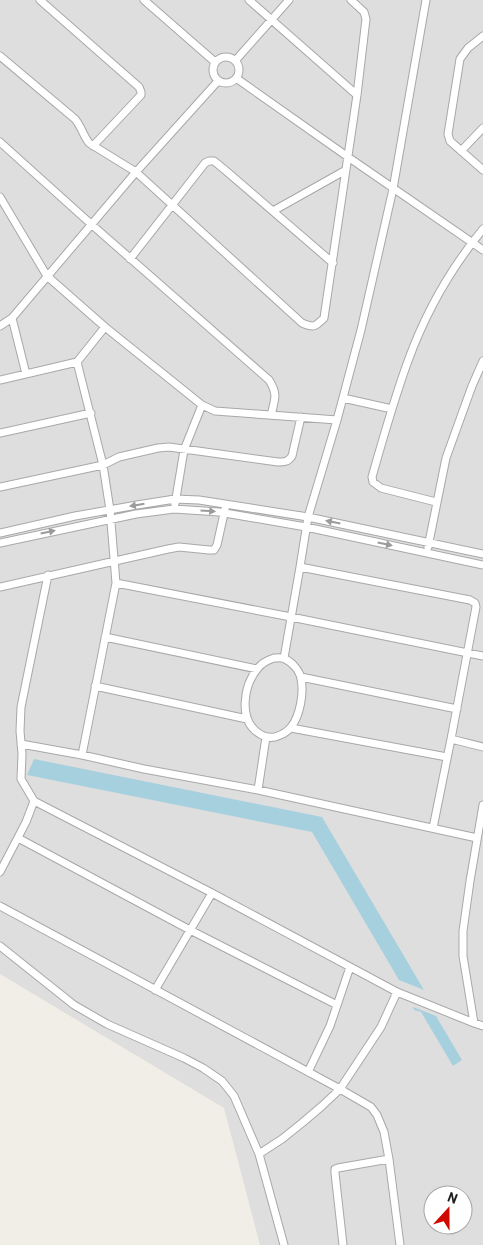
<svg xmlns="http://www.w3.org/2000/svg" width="483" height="1245" font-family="Barlow,sans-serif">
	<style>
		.residential { fill: #dfdede; fill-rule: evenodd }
		.water { fill: #a7d0df }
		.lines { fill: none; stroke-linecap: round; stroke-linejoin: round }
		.minor-casing { stroke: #a8a8a8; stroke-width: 9 }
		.minor { stroke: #fff; stroke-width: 7 }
		.oneway { fill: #9b9b9b }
	</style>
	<rect width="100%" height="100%" fill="#f1eee7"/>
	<!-- residential -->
	<path class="residential" d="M 0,0 L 483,0 L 483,1245 L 260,1245 L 224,1108 L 0,974 ZM 433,1195 L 463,1195 L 463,1225 L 433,1225 Z"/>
	<!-- water -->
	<path class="water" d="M 34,759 L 322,817 L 424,990 L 399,980 L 312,832 L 27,775 Z
		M 413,1007 L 436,1016 L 462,1060 L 453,1066 L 421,1012 L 414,1010 Z"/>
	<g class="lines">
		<!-- minor casing -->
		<g class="minor-casing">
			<path id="minor" d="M 40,0 L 139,87 L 141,92 L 141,95 L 93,146
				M 144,0 L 215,62
				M 249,0 L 357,95
				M 483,36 L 468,48 L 460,59 L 448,134 L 450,141 L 483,170
				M 0,56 L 75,119 C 81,126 83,135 89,143 L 136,172 L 302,323 C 314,328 315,327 324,318 L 357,95 L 366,19 L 364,12 L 351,0
				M213 70a13 13 0 1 1 26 0a13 13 0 1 1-26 0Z
				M 235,61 L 289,0
				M 236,78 L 348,157 L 483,250
				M 0,142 L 91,224 L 269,380 C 278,394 275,399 271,415
				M 461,151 L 483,128
				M 0,197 L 47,276 L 105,327 L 202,405 L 215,411 L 337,420
				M 273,211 L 346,170
				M 130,259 L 205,163 L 209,161 L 214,161 L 225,170 L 333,263
				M 12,318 L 26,374
				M 0,326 L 12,318 L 136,172 L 218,81
				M 77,362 L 103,465 L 110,510 L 116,583 L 82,755
				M 0,380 L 77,362 L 105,327
				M 343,398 L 392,409
				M 0,433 L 91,413
				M 0,487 L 103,465 L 119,457 L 158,448 L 169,447 L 278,462 C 284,462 288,462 292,456 L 301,417
				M 436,502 L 381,488 L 373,482 L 372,477 C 383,438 394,399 408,361 C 425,314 451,268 483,229
				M 175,504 L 184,450 L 202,405
				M 0,533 L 75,516 L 137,505 L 175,499 L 199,500 L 308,517 L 483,554
				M 0,543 L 136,514 L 174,509 L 219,512 L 306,527 L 483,565
				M 428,547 L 446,458 L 472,386 L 483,361
				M 300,567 L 470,600 L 475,603 L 476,607 L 451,739 L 433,828
				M 48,575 L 21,707 L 20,731 L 22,754 L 21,779 L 34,801 L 212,893 L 397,992 L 474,1023
				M 116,583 L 291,617 L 483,656
				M 0,587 L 168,549 L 179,547 L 209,550 L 214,550 L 217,545 L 225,509
				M 105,637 L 257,669
				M 274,658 C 277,658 282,657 285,659 C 292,662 300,671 301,679 C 304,693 300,716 291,727 C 287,733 281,735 275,737 C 269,738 264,737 260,734 C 238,721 243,686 258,668 C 262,663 268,660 274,658 Z
				M 284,658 L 300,567 L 308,517 L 337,420 L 361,330 L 393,189 L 426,0
				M 301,677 L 457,709
				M 95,686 L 247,719
				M 291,728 L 447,757
				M 451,739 L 483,747
				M 21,744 L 82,755 L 144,769 L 258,790 L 477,838
				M 258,790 L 266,737
				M 483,805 L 470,881 L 463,931 L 463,956 L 474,1023 L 483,1026
				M 18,838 L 190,930 L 337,1005
				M 0,872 L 26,822 L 34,801
				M 0,906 L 340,1089 L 371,1107 L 377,1115 L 384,1132 L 389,1159 L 400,1245
				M 0,946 L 74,1005 L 107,1024 L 184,1058 L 203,1068 L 222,1081 L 234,1096 L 259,1154 L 284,1245
				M 155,990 L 212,893
				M 308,1072 L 330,1026 L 350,967
				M 259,1154 L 282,1139 L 302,1123 L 322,1106 L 340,1089 L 381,1027 L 397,992
				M 343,1245 L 335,1173 L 335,1169 L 338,1168 L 389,1159"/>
		</g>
		<!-- minor -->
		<use href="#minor" class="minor"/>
	</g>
	<!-- one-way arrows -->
	<defs><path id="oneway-solid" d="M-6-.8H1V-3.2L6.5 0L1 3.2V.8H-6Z" transform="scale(1.25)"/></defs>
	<g class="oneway">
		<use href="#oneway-solid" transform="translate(137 505) rotate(171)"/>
		<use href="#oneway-solid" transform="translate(208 511) rotate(4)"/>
		<use href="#oneway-solid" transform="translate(333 522) rotate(-169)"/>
		<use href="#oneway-solid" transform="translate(48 532) rotate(-12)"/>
		<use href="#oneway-solid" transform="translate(385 544) rotate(12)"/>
	</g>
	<!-- north arrow -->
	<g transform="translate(448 1210) rotate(21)"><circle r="24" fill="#ffffff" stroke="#a6a6a6"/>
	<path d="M0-4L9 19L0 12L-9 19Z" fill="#d10800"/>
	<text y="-8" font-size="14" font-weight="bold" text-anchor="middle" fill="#212121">N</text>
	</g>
</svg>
